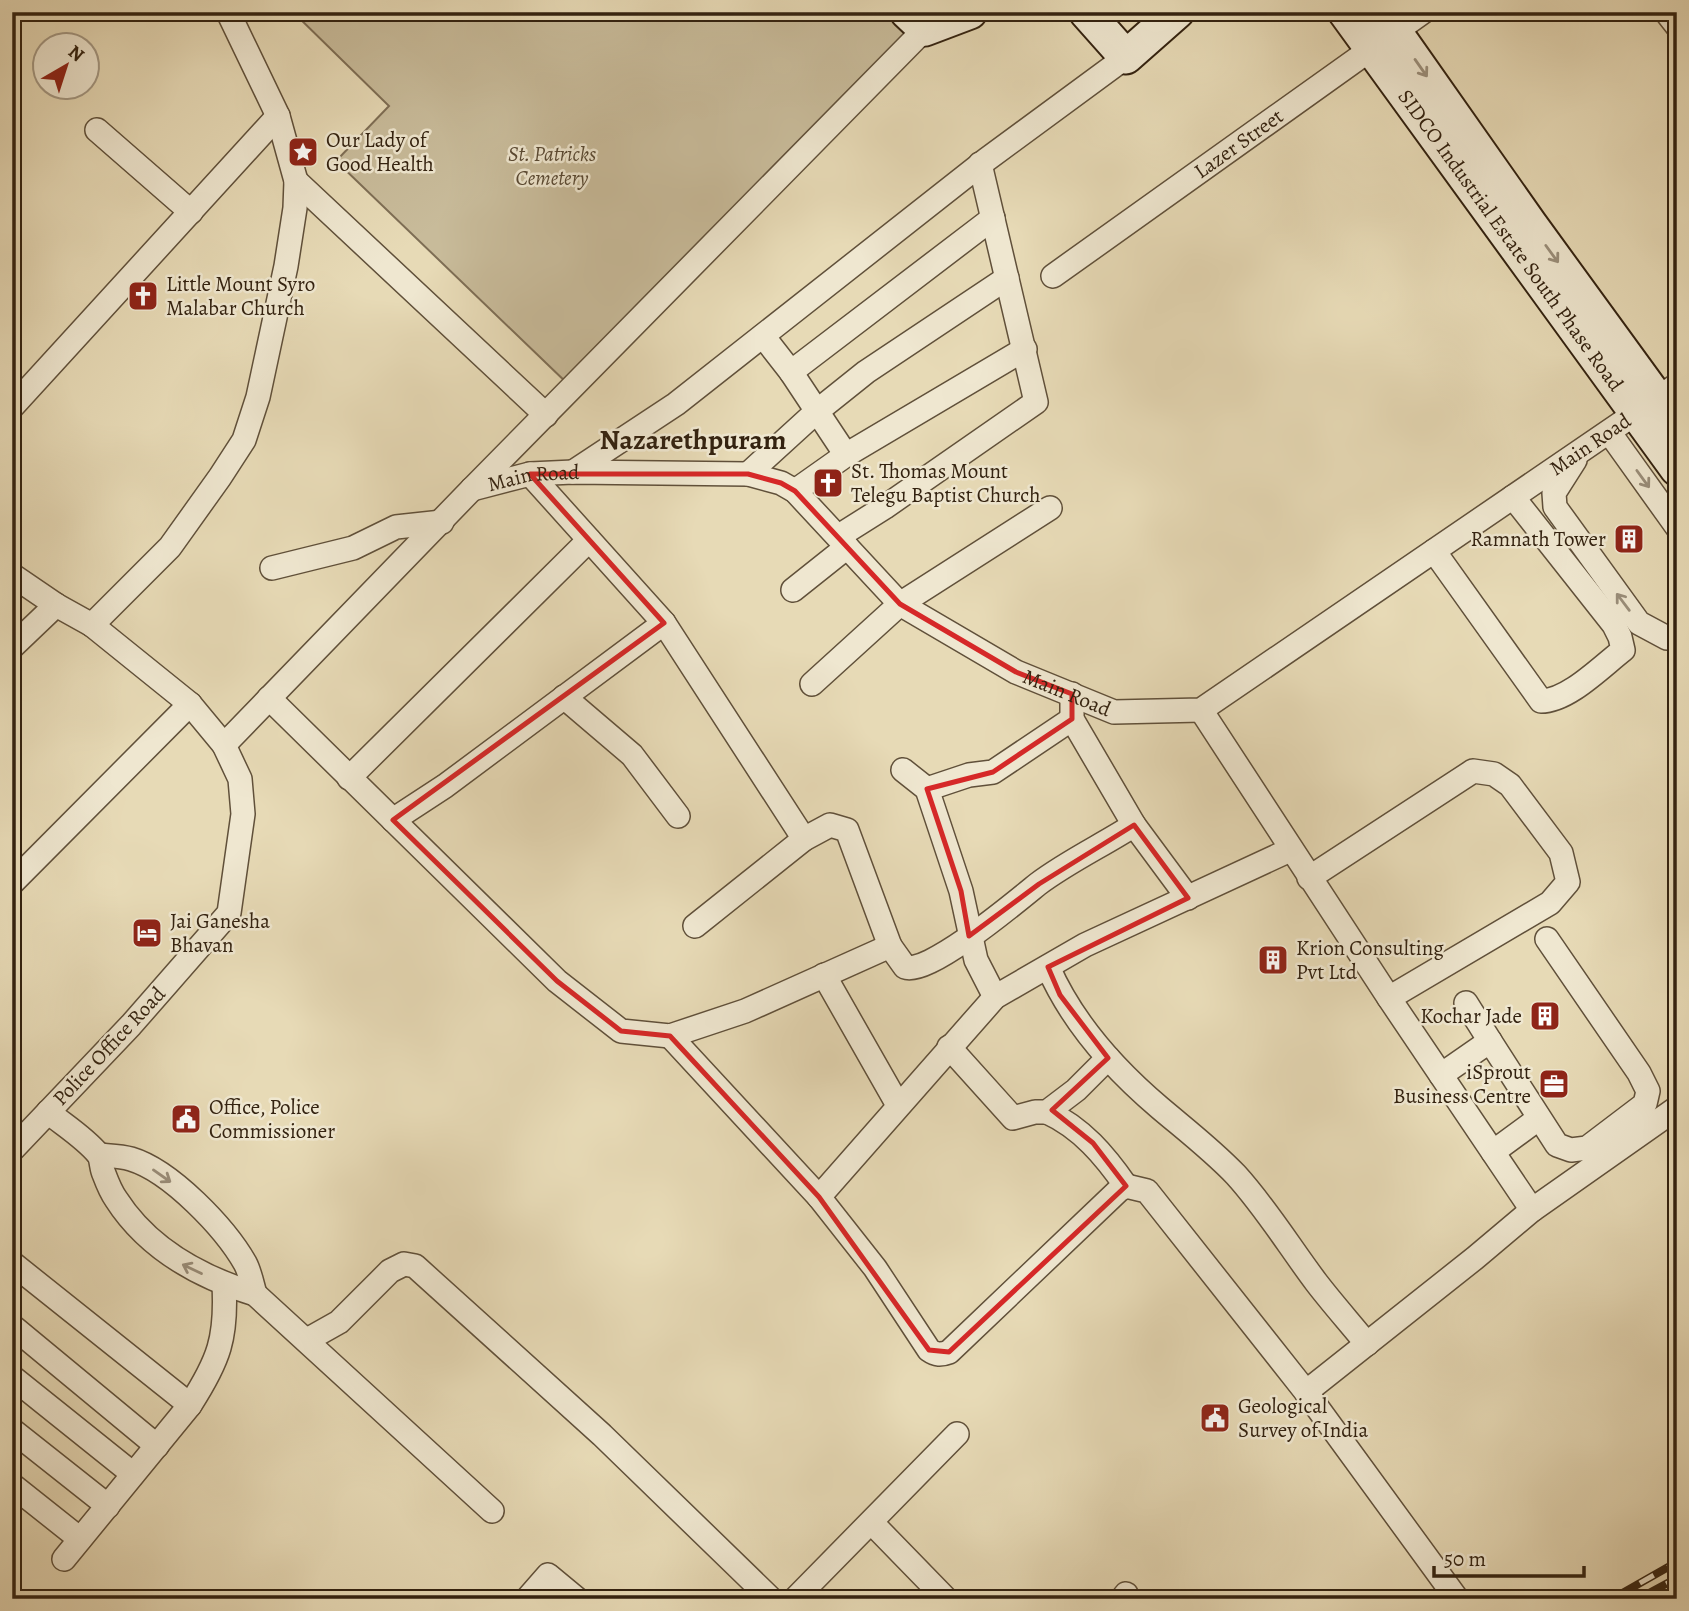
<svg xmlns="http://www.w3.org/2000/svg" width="1689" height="1611" font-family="Alegreya,serif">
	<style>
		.green { fill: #c8bb9a; stroke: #7e6e55; stroke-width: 2 }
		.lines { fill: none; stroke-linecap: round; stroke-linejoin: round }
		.street-casing { stroke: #60503a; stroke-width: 26 }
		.secondary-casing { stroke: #332210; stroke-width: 37 }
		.street { stroke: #efe7d0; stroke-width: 23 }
		.secondary { stroke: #efe7d0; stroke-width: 33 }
		.rail-casing { stroke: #332210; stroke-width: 8 }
		.rail { stroke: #efe7d0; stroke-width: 5; stroke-dasharray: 16; stroke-linecap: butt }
		.oneway { stroke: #9a8e7a }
		.marked { fill: none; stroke: #d62828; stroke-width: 5; stroke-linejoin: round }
		.labels { text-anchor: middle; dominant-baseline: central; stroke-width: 5; stroke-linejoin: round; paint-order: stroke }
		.poi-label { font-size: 21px; fill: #332210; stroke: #efe7d0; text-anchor: start }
		.street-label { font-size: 21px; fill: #332210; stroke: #efe7d0 }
		.park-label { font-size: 21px; font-style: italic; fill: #584832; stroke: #efe7d0 }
		.district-label { font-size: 28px; font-weight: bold; fill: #332210; stroke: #efe7d0 }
	</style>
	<rect width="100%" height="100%" fill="#e7dab6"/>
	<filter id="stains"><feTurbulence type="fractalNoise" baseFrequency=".00286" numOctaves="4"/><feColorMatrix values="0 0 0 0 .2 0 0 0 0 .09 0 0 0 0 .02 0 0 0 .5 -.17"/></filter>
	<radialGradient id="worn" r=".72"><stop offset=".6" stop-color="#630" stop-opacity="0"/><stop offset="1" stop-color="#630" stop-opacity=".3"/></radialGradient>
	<!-- green -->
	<path class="green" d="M 293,12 L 887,12 L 910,35 L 570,386 L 336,161 L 389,106 Z"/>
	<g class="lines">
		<!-- street casing -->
		<g class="street-casing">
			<g id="street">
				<path d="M 1666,12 L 1677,26"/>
				<path d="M 97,130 L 191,212"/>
				<path d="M 296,181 L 546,415"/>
				<path id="s1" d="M 1053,276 L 1423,12"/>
				<path d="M 763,336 L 791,372 L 846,455"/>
				<path d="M 791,372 L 993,218"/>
				<path d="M 12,407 L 278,116"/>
				<path d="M 1609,432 L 1677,527"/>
				<path d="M 1575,460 L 1554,493 L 1555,507 L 1639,623 L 1667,638 L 1677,638"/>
				<path d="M 573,472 L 676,404 L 986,160 L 1126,57"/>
				<path d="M 530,474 L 664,623 L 804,839"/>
				<path d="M 748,474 L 816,412 L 866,372 L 1007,278"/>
				<path id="s2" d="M 472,489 L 530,474 L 573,472 L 748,474 L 781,483 L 795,491 L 900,604 L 1016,672 L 1114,712 L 1201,710 L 1677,385"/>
				<path d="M 795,491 L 846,455 L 1025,349"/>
				<path d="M 839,536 L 885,507 L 1036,402 L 980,164"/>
				<path d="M 1434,551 L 1541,701 C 1568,701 1601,667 1623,650 L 1620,637 L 1614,625 L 1513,497"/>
				<path d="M 272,568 L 353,548 L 396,527 L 442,522"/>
				<path d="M 12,575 L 56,605 L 92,625 L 190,704 L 224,745 L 240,779 L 243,814 L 229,913 L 131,1025 L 12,1150"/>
				<path d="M 793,590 L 847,547"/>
				<path d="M 92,625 L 170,547 L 220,477 L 244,440 L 258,397 L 286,266 L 295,208 L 296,181 L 278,116 L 228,12"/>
				<path d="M 12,647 L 56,605"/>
				<path d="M 812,684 L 900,604 L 1050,508"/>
				<path d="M 1072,694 L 1072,719 L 1134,825 L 1188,898"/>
				<path d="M 564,697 L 632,755 L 678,816"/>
				<path d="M 269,698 L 557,981 L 621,1031 L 670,1036 L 745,1011 L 890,946 L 905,967 C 928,976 1017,901 1038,884 C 1067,862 1103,845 1134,825"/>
				<path d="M 1201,710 L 1389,998 L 1532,1210"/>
				<path d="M 224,745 L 472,489 L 925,29"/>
				<path d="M 903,770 L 927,789 L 961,891 L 976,960 L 995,997"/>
				<path d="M 349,778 L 589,540"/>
				<path d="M 927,789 L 969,775 L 993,772 L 1072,719"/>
				<path d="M 393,820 L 445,786 L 664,623"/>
				<path d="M 1309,878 L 1473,771 L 1494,774 L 1510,785 L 1561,853 L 1568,882 L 1550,903 L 1389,998"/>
				<path d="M 12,883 L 190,704"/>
				<path d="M 695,926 L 804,839 L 830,825 L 847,830 L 890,946"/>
				<path d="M 1048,967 C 1072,1022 1114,1069 1160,1108 C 1186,1130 1212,1150 1236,1175 C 1266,1208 1289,1246 1316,1282 C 1332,1303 1350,1323 1367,1344"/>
				<path d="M 824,975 L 898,1105"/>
				<path d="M 1466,1003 L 1490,1041"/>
				<path d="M 670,1036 L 819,1197 L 875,1268 L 929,1350 C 936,1355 941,1355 949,1352 L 1119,1190 L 1126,1186 L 1147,1191 L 1306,1392 L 1457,1599"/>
				<path d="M 949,1047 L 1013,1118 L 1035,1112 L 1047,1112 L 1076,1090 L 1108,1058"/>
				<path d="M 1441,1075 L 1490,1041 L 1557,1145 L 1571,1150 L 1587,1148 L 1645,1104 L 1648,1091 L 1639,1073 L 1547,939"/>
				<path d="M 48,1112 C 64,1125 85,1138 98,1154 C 102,1159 101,1168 104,1174 C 107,1182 111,1192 116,1199 C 148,1249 199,1277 255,1294 L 492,1511"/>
				<path d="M 1047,1112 C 1082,1128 1105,1156 1126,1186"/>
				<path d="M 1493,1152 L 1538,1119"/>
				<path d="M 99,1155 C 110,1156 121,1156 131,1159 C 171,1171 225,1228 245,1263 C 250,1272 252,1284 255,1294"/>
				<path d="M 819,1197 L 995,997 L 1085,945 L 1290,850"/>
				<path d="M 12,1263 L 190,1405"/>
				<path d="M 12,1326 L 157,1446"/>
				<path d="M 307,1340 L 339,1322 L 390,1271 L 404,1264 L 415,1266 L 602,1435 L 771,1599"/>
				<path d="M 12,1377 L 133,1474"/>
				<path d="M 1306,1392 L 1475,1258 L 1532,1210 L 1677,1108"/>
				<path d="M 12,1430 L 108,1506"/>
				<path d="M 12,1485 L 80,1539"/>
				<path d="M 872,1523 L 946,1599"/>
				<path d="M 64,1559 L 190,1405 C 219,1360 227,1338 224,1284"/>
				<path d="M 527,1599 L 548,1575 L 577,1599"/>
				<path d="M 795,1599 L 957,1434"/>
				<path d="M 1122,1599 L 1126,1594"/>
			</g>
		</g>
		<!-- secondary casing -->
		<g class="secondary-casing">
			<g id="secondary">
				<path d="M 907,12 L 925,29 L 970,12"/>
				<path d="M 1086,12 L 1126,57 L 1177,12"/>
				<path id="s3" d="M 1345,12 L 1677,469"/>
				<path d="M 1381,12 L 1530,224 L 1677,426"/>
			</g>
		</g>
		<!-- street -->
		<use href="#street" class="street"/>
		<!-- secondary -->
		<use href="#secondary" class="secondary"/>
		<!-- rail casing -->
		<g class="rail-casing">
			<path id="rail" d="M 1612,1599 L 1677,1562
				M 1638,1599 L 1677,1578"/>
		</g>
		<!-- rail -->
		<use href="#rail" class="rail"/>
	</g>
	<!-- one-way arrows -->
	<defs><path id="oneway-shaft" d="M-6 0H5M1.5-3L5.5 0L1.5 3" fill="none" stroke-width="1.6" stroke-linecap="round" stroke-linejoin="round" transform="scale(1.75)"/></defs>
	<g class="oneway">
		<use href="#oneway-shaft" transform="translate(1421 68) rotate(55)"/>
		<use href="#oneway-shaft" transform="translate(1552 254) rotate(54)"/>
		<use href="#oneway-shaft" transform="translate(1643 479) rotate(54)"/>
		<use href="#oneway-shaft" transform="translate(1623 602) rotate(-127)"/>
		<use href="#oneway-shaft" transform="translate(162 1176) rotate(35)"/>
		<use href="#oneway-shaft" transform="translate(192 1269) rotate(-154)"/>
	</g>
	<!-- marked area -->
	<path class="marked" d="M 530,474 L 748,474 L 781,483 L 795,491 L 900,604 L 1016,672 L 1072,694 L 1072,719 L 993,772 L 927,789 L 961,891 L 969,936 L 1039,884 L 1134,825 L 1188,898 L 1048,967 L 1060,995 L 1108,1058 L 1052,1110 L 1093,1143 L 1126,1186 L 949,1352 L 929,1350 L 819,1197 L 670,1036 L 621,1031 L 557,981 L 393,820 L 664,623 Z"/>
	<!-- icons -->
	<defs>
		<g id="sight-square" transform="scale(1.575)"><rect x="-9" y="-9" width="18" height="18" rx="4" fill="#8f2418" stroke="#efe7d0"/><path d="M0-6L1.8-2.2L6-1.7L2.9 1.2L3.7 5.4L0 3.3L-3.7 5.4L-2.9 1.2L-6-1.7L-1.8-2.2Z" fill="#fff"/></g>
		<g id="church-square" transform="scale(1.575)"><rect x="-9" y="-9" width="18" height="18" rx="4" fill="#8f2418" stroke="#efe7d0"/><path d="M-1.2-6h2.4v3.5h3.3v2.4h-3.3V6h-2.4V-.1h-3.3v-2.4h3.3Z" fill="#fff"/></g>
		<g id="building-square" transform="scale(1.575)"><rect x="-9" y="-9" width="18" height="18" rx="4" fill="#8f2418" stroke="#efe7d0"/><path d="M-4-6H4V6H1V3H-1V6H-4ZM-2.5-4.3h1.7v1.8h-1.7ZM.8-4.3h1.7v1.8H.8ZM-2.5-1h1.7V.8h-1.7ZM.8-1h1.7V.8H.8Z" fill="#fff"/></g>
		<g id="hotel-square" transform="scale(1.575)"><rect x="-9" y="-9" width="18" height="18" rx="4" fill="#8f2418" stroke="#efe7d0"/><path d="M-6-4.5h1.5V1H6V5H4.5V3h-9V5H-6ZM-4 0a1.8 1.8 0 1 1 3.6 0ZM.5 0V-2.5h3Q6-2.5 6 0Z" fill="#fff"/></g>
		<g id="office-square" transform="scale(1.575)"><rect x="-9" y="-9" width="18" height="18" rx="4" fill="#8f2418" stroke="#efe7d0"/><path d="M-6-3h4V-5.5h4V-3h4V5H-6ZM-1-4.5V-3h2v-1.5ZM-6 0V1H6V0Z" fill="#fff"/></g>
		<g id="civic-square" transform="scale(1.575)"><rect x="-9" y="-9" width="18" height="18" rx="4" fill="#8f2418" stroke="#efe7d0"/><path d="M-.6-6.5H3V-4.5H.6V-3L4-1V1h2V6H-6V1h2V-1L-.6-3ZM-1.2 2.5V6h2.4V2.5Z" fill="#fff"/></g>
	</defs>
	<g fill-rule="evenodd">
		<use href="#sight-square" x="303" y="152"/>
		<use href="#church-square" x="143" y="296"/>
		<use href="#church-square" x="828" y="483"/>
		<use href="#building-square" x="1629" y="539"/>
		<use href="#hotel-square" x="147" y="933"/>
		<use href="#building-square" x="1273" y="960"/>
		<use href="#building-square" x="1545" y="1016"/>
		<use href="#office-square" x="1554" y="1084"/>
		<use href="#civic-square" x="186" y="1119"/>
		<use href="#civic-square" x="1215" y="1418"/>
	</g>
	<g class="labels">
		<!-- poi labels -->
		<g class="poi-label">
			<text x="326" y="140">Our Lady of<tspan x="326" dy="24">Good Health</tspan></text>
			<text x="166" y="284">Little Mount Syro<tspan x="166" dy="24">Malabar Church</tspan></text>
			<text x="851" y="471">St. Thomas Mount<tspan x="851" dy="24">Telegu Baptist Church</tspan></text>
			<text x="1606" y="539" text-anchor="end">Ramnath Tower</text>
			<text x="170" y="921">Jai Ganesha<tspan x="170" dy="24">Bhavan</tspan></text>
			<text x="1296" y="948">Krion Consulting<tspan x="1296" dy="24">Pvt Ltd</tspan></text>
			<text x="1522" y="1016" text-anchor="end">Kochar Jade</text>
			<text x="1531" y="1072" text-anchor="end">iSprout<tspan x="1531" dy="24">Business Centre</tspan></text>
			<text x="209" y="1107">Office, Police<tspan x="209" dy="24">Commissioner</tspan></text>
			<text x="1238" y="1406">Geological<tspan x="1238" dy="24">Survey of India</tspan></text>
		</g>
		<!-- street labels -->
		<g class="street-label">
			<text stroke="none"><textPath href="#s1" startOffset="228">Lazer Street</textPath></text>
			<text stroke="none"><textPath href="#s3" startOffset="282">SIDCO Industrial Estate South Phase Road</textPath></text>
			<text stroke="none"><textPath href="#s2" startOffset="1281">Main Road</textPath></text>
			<text stroke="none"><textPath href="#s2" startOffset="63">Main Road</textPath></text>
			<text stroke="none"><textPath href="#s2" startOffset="672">Main Road</textPath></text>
			<text transform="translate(109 1046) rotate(-47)">Police Office Road</text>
		</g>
		<!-- park labels -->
		<g class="park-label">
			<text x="552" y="154">St. Patricks<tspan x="552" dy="24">Cemetery</tspan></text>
		</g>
		<!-- district labels -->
		<g class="district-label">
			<text x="693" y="440">Nazarethpuram</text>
		</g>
	</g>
	<!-- margin -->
	<rect width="1689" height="1611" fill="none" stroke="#e7dab6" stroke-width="42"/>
	<rect x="14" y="14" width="1661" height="1583" fill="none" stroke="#332210" stroke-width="3.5"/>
	<rect x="21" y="21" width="1647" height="1569" fill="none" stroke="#332210" stroke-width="2"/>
	<!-- north arrow -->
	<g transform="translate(66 66) rotate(39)"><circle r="33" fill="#efe7d0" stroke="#a49883" stroke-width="2"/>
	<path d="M0-5L12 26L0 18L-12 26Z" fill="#8f2418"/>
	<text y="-10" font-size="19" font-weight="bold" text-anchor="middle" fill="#332210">N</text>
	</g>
	<!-- scale -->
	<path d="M1434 1566v10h150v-10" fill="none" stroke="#332210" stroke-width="3.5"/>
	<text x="1444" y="1566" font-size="21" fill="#332210" stroke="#efe7d0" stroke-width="5" paint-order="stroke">50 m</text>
	<rect width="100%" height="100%" filter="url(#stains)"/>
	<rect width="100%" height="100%" fill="url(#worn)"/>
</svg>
